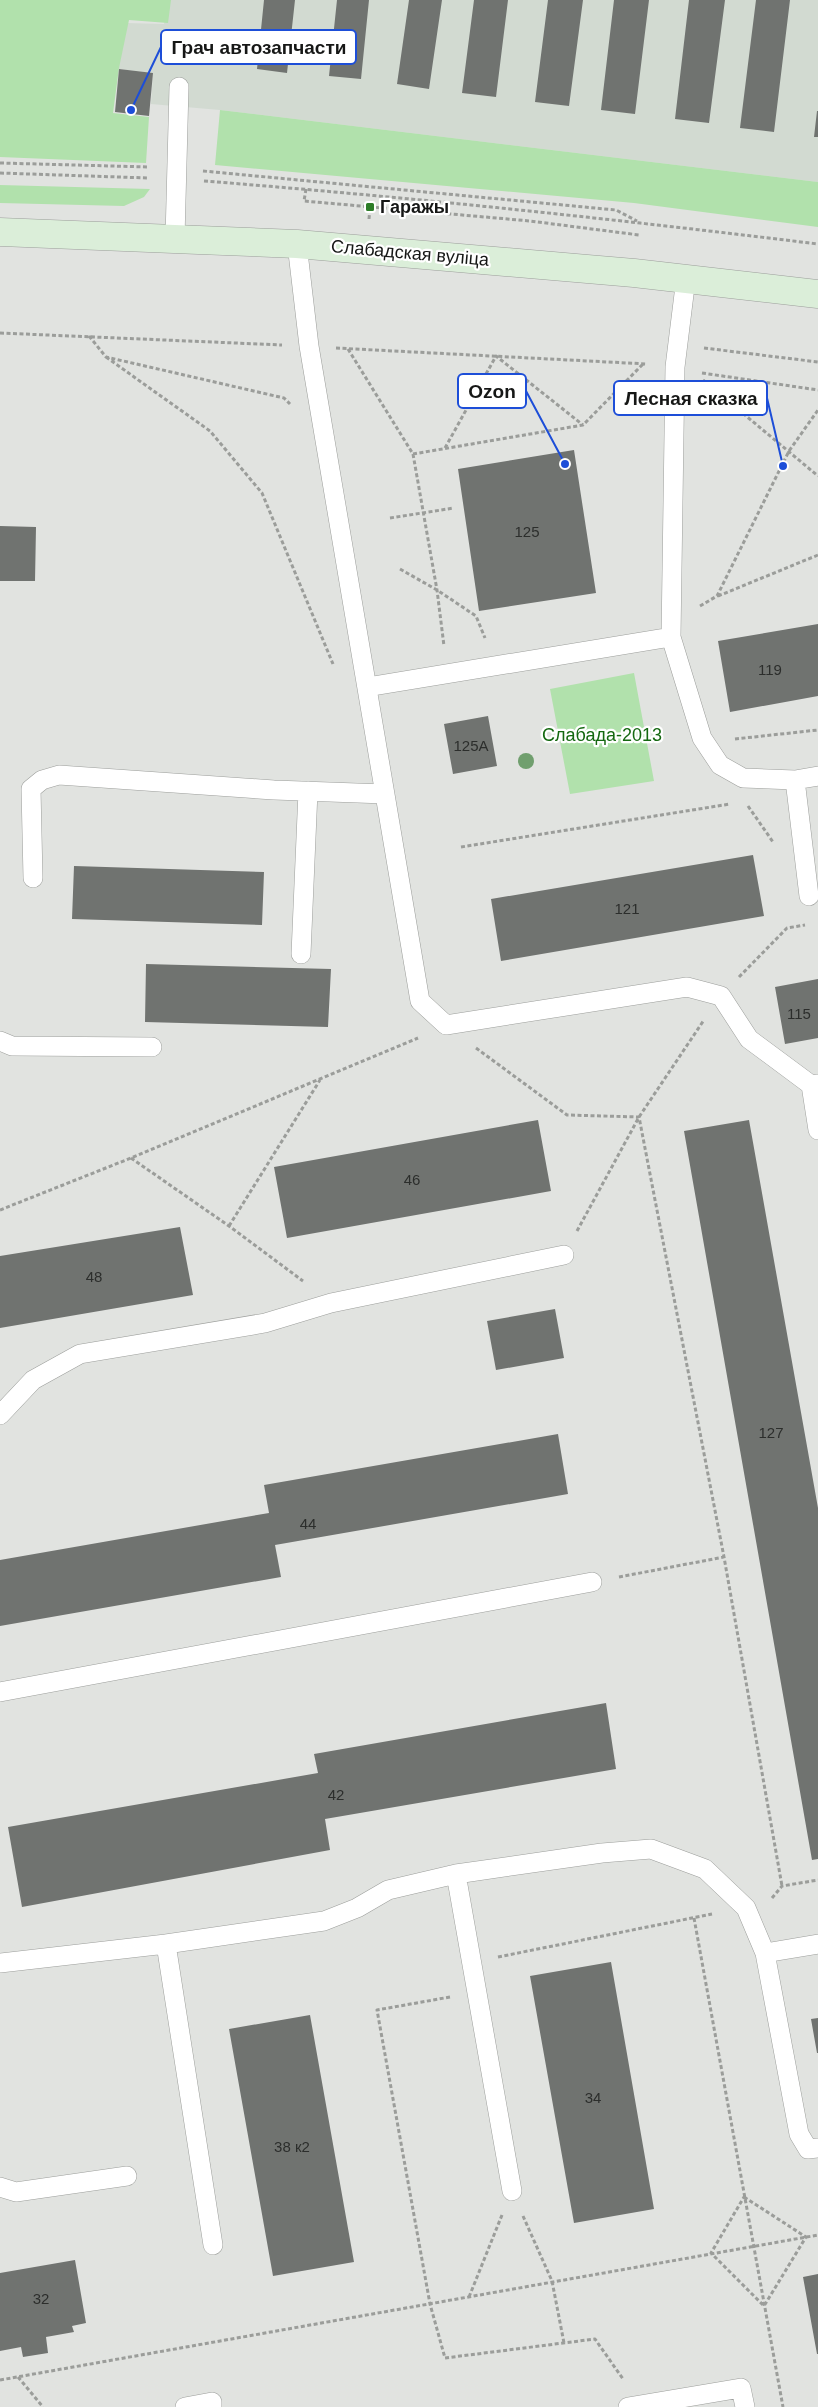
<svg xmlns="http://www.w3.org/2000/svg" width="818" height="2407" font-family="Helvetica,sans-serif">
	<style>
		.built { fill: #d2dad1 }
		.green { fill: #b1e1ac }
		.building { fill: #707370 }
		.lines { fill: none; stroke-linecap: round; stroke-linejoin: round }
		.lane-casing { stroke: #9c9e9b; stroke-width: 20 }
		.secondary-casing { stroke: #9c9e9b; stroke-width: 29 }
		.path { stroke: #9b9d9a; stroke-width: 3; stroke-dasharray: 4 2.5; stroke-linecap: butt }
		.lane { stroke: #fff; stroke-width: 19 }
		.secondary { stroke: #dbeed9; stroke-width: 28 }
		.tree { fill: #709f6e }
		.poi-dot { fill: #2d7d28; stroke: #fff; stroke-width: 2 }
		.labels { text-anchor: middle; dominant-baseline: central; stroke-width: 4.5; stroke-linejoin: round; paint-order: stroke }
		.number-label { font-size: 15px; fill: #2c2e2c }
		.poi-label { font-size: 18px; font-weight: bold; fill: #161716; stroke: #fff; text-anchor: start }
		.street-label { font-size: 18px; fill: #161716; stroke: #fff }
		.park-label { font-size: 18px; fill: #146810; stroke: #fff }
		.leader { fill: none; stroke: #1d4ed8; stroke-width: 2 }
		.callout-dot { fill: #1d4ed8; stroke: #fff; stroke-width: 2 }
		.callout { fill: #fff; stroke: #1d4ed8; stroke-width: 2 }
		.callout-label { font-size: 19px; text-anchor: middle; font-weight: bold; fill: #161716 }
	</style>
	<rect width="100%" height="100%" fill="#e1e3e0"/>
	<!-- built -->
	<path class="built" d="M 168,0 L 818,0 L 818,182 L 220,110 L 151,104 L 153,73 L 118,69 L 126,23 L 164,24 Z"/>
	<!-- green -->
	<path class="green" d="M 0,0 L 171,0 L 168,23 L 129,20 L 119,68 L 113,113 L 149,117 L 146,163 L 0,157 Z
		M 220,110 L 818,182 L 818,227 L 634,203 L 215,165 Z
		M 0,185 L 150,189 L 144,197 L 124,206 L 0,203 Z
		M 634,673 L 654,781 L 570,794 L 550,689 Z"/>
	<!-- building -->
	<path class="building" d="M 264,0 L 295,0 L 287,73 L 257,69 Z
		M 337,0 L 369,0 L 361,79 L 329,76 Z
		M 409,0 L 442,0 L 429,89 L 397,84 Z
		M 474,0 L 508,0 L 496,97 L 462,93 Z
		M 548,0 L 583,0 L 569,106 L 535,102 Z
		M 614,0 L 649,0 L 635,114 L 601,110 Z
		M 689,0 L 725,0 L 709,123 L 675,119 Z
		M 756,0 L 790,0 L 774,132 L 740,128 Z
		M 119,69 L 153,73 L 149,116 L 115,112 Z
		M 817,111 L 818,111 L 818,137 L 814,137 Z
		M 574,450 L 596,593 L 479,611 L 458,469 Z
		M 0,526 L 36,527 L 35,581 L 0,581 Z
		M 818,624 L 818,696 L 730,712 L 718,641 Z
		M 488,716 L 497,766 L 453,774 L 444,724 Z
		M 753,855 L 764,916 L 501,961 L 491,899 Z
		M 74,866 L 264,872 L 262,925 L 72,919 Z
		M 146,964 L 331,969 L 328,1027 L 145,1022 Z
		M 818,979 L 818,1038 L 785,1044 L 775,987 Z
		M 538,1120 L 551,1191 L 287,1238 L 274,1167 Z
		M 749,1120 L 818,1508 L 818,1859 L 812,1860 L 684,1131 Z
		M 180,1227 L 193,1295 L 0,1328 L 0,1256 Z
		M 555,1309 L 564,1358 L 496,1370 L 487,1321 Z
		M 558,1434 L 568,1494 L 275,1545 L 281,1577 L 0,1626 L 0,1560 L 269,1513 L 264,1485 Z
		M 606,1703 L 616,1769 L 325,1819 L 330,1850 L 22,1907 L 8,1827 L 318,1773 L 314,1754 Z
		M 611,1962 L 654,2209 L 574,2223 L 530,1976 Z
		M 310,2015 L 354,2262 L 273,2276 L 229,2029 Z
		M 818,2018 L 818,2053 L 817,2053 L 811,2019 Z
		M 75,2260 L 86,2323 L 72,2326 L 74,2332 L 46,2337 L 48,2353 L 23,2357 L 21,2347 L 0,2351 L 0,2273 Z
		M 818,2274 L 818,2354 L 817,2354 L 803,2277 Z"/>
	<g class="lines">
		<!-- lane casing -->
		<g class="lane-casing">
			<path id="lane" d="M 175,238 L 179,87
				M 297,244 L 309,346 L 420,1001 L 446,1025 L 687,987 L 721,996 L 749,1039 L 811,1085 L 818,1084
				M 686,278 L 675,367 L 671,637 L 702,738 L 720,765 L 743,778 L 795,780 L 818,776
				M 367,687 L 671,637
				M 795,780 L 809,896
				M 33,878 L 31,789 L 42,780 L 59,775 L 274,790 L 385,794
				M 301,954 L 308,791
				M 0,1041 L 12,1046 L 152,1047
				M 811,1085 L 818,1130
				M 0,1415 L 33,1380 L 80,1354 L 265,1323 L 331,1303 L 564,1255
				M 0,1692 L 592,1582
				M 456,1874 L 512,2191
				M 166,1944 L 213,2245
				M 765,1953 L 818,1944
				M 0,1963 L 166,1944 L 324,1921 L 357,1908 L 388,1890 L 456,1874 L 602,1853 L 651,1849 L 705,1869 L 746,1908 L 765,1953 L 799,2134 L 808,2149 L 818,2148
				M 0,2187 L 16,2192 L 127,2176
				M 185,2407 L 212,2402 L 212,2407
				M 628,2407 L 741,2388 L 745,2407"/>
		</g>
		<!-- secondary casing -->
		<g class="secondary-casing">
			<path id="secondary" d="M 0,232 L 297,244 L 634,273 L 818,294"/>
		</g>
		<!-- path -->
		<path class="path" d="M 0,163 L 149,167
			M 203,171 L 616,210 L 637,221
			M 0,173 L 148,178
			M 204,181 C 409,197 614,219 818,244
			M 306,189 L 304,201 L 530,221 L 639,235
			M 369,219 L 370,207
			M 0,333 L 282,345
			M 89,336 L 106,357 L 284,398 L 290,404
			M 336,348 L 647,364
			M 704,348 L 818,362
			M 348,349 L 413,454 L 583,425 L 643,364
			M 106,357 L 210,431 L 262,493 L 333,664
			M 702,373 L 818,390
			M 703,380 L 818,476
			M 445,448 L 496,356 L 583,425
			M 413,454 L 437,590 L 444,646
			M 390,518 L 454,508
			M 400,569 L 437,590 L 476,616 L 485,638
			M 718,596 L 818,555
			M 700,606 L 717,596 L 789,451 L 818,410
			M 735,739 L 818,730
			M 748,806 L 773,842
			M 461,847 L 730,804
			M 739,977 L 787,928 L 805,925
			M 476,1048 L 567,1115 L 639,1117 L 724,1557 L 782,1886
			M 131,1158 L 229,1226 L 303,1281
			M 0,1210 L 131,1158 L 418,1038
			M 229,1226 L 320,1080
			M 577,1231 L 639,1117 L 704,1020
			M 619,1577 L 724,1557
			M 772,1898 L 782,1886 L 818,1880
			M 694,1918 L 783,2407
			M 498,1957 L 712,1914
			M 450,1997 L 377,2010 L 430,2304 L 445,2358 L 595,2339 L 623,2379
			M 744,2197 L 806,2237 L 764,2306 L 711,2253 Z
			M 523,2216 L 552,2281 L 564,2343
			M 469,2297 L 502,2215
			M 18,2377 L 43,2407
			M 0,2380 L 818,2235"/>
		<!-- lane -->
		<use href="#lane" class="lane"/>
		<!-- secondary -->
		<use href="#secondary" class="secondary"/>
	</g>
	<!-- trees -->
	<circle class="tree" cx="526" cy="761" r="8"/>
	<!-- markers -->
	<rect class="poi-dot" x="365" y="202" width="10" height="10" rx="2.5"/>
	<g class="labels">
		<!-- number labels -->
		<g class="number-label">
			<text x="527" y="531">125</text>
			<text x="770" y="669">119</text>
			<text x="471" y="745">125А</text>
			<text x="627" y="908">121</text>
			<text x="799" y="1013">115</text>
			<text x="412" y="1179">46</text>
			<text x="94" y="1276">48</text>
			<text x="771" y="1432">127</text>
			<text x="308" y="1523">44</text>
			<text x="336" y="1794">42</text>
			<text x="593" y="2097">34</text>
			<text x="292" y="2146">38 к2</text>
			<text x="41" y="2298">32</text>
		</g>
		<!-- poi labels -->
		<g class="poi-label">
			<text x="380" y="207">Гаражы</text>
		</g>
		<!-- street labels -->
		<g class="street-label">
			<text transform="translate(410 253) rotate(5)">Слабадская вуліца</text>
		</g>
		<!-- park labels -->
		<g class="park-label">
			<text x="602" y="735">Слабада-2013</text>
		</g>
	</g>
	<!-- callouts -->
	<path class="leader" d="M131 110L161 47M565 464L526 391M783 466L767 398"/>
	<g class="callout-dot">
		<circle cx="131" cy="110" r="5"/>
		<circle cx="565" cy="464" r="5"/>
		<circle cx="783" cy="466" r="5"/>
	</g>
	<g class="callout">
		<rect x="161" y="30" width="195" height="34" rx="5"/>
		<rect x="458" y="374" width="68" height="34" rx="5"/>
		<rect x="614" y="381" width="153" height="34" rx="5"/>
	</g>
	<g class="callout-label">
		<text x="259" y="54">Грач автозапчасти</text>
		<text x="492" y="398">Ozon</text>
		<text x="691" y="405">Лесная сказка</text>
	</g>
</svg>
